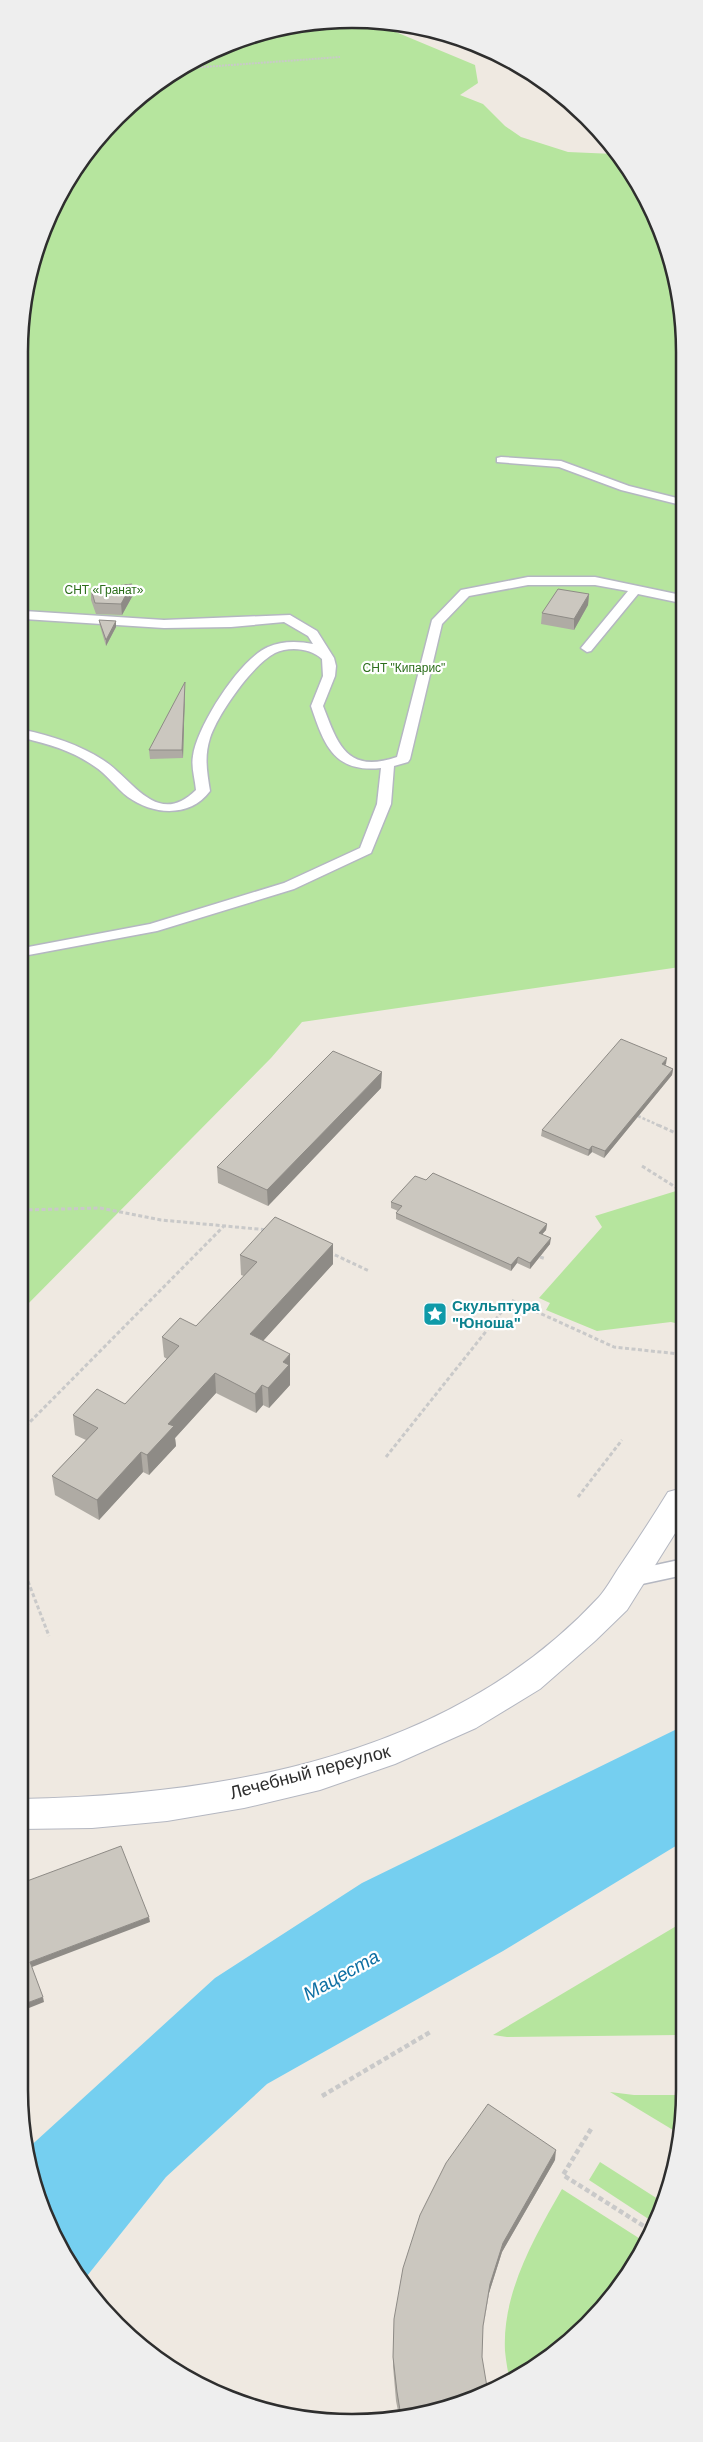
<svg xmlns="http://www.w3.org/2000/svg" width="703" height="2442" font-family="Helvetica,sans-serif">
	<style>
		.green { fill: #b6e59e }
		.water { fill: #75cff0 }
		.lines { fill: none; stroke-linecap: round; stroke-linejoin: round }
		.lane-casing { stroke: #b4b7c1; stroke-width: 3 }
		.street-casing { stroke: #b4b7c1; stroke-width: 2 }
		.path-far3 { stroke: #c9c9c9; stroke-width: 2; stroke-dasharray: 2 1; stroke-linecap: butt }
		.path-far2 { stroke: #c9c9c9; stroke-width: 2.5; stroke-dasharray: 3 2; stroke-linecap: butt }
		.path-far1 { stroke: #c9c9c9; stroke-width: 3; stroke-dasharray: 4 2.5; stroke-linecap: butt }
		.path { stroke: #c9c9c9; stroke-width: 4.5; stroke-dasharray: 5 3; stroke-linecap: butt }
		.lane { fill: #fff; fill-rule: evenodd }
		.street { fill: #fff; fill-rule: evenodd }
		.wall { fill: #afaba4 }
		.shaded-wall { fill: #8e8b86 }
		.building { fill: #cbc7bf; stroke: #8e8b86 }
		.labels { text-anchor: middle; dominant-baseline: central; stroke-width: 4.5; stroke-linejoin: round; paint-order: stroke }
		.far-park-label { font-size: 12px; fill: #2c6e1b; stroke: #fff }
		.culture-label { font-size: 15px; font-weight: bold; fill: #0d838f; stroke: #fff; text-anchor: start }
		.near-street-label { font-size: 18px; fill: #2e2e2e; stroke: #fff }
		.near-water-label { font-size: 19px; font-style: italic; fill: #0d6fa3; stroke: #fff }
		.rim { fill: none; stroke: #2e2e2e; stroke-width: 2.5 }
	</style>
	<rect width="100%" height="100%" fill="#efe9e1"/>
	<!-- green -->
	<path class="green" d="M 351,19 L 393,23 L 391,30 L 475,65 L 478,83 L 460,95 L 483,104 L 505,126 L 521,137 L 568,152 L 614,154 L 650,205 L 681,308 L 680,967 L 302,1022 L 271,1058 L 21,1311 L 25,287 C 31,266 36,245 44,225 C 83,126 183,44 287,25 C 308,21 330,21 351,19 Z
		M 676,1191 L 680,1194 L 679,1324 L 671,1322 L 597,1331 L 546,1310 L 550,1303 L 539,1298 L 602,1227 L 595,1216 Z
		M 678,1925 L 678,2035 L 507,2037 L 493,2035 Z
		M 610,2092 L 634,2095 L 678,2095 L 678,2133 Z
		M 600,2162 L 661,2201 L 653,2222 L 589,2180 Z
		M 562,2189 L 645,2242 C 631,2280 586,2332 552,2355 C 539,2365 524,2373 510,2382 C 508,2372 506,2362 505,2351 C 502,2293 534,2238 562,2189 Z"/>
	<!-- water -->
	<path class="water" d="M 679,1728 L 679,1844 L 503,1951 L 267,2084 L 166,2177 L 83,2281 L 44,2218 L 25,2155 L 25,2151 L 215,1978 L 362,1883 Z"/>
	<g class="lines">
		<!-- lane casing -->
		<g class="lane-casing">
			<path id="lane" d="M 501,457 L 561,461 L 629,486 L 681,499 L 681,505 L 621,490 L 559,467 L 497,462 L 497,458 Z
				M 528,577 L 595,577 L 681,595 L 681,603 L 638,594 L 591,651 L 587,652 L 581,648 L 628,591 L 595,585 L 528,585 L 469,596 L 442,624 L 410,759 L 408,762 L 394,766 L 391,804 L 371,853 L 294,889 L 157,931 L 23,956 L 23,948 L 150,924 L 284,883 L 360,848 L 377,804 L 381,768 C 333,773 324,744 311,706 L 323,676 L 322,659 C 311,648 289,646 275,653 C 252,665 218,714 210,738 C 204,757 207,772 210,791 C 190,818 153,815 128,797 C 116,788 107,774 94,766 C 71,750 50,745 24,738 L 24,730 C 52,736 78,744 103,760 C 132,778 157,829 196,790 C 195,779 191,767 193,756 C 197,726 240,659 268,647 C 281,641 298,641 313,644 L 308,636 L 284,622 L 231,627 L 164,628 L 24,619 L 24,611 L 164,620 L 290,615 L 317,631 L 334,658 L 336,666 L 335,676 L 323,706 C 338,745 347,774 397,757 L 432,620 L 461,590 Z
				M 679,1560 L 679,1576 L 628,1587 L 621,1584 L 619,1579 L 621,1574 L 628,1571 Z"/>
		</g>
		<!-- street casing -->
		<g class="street-casing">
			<path id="street" d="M 679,1489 L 679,1527 L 627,1610 L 595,1641 L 540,1689 L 476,1728 L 395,1764 L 320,1790 L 244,1808 L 167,1821 L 92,1828 L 20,1829 L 20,1799 C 226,1795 452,1756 599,1597 C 607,1588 612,1578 618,1569 C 635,1544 652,1518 668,1492 Z"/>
		</g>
		<!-- path-far3 -->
		<path class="path-far3" d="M 177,69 L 340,57"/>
		<!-- path-far2 -->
		<path class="path-far2" d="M 638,1116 L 660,1126"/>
		<!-- path-far1 -->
		<path class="path-far1" d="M 658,1125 L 680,1135
			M 642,1166 L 680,1190
			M 22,1210 L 100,1208 L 161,1220 L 268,1230
			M 329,1252 L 369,1271
			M 540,1257 L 546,1259
			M 21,1431 L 224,1226
			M 386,1457 L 511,1300 L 614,1347 L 679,1354
			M 578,1497 L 622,1440
			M 21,1563 L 49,1636"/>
		<!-- path -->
		<path class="path" d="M 322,2096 L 432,2031
			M 591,2129 L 563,2175 L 650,2230"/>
		<!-- lane -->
		<use href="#lane" class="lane"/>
		<!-- street -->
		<use href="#street" class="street"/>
	</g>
	<!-- wall -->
	<path class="wall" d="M 681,325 L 681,359 L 679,359 Z
		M 132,584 L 133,595 L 122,615 L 96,614 L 91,600 L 91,589 Z
		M 589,594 L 588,605 L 574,630 L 541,624 L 542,613 Z
		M 99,620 L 116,621 L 116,627 L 106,646 L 100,626 Z
		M 185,690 L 183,758 L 150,759 L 149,750 Z
		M 666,1064 L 665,1065 L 673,1069 L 672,1075 L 604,1158 L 592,1152 L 588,1156 L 541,1136 L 542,1130 Z
		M 381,1088 L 268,1206 L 218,1183 L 217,1167 Z
		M 426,1180 L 547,1224 L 546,1230 L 542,1234 L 550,1244 L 530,1269 L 517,1263 L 511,1271 L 396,1219 L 396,1213 L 398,1211 L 391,1208 L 391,1202 Z
		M 333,1244 L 333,1264 L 263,1341 L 290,1374 L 290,1385 L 269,1408 L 263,1405 L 256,1413 L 216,1393 L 175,1438 L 176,1446 L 149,1475 L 143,1472 L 99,1520 L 55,1495 L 52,1476 L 86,1440 L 75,1435 L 73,1415 L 125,1404 L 167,1359 L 164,1357 L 162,1337 L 196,1326 L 244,1276 L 241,1275 L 240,1255 Z
		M 555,2160 L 502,2252 L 489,2293 L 438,2412 L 399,2416 L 396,2401 L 393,2366 L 394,2328 Z"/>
	<!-- shaded-wall -->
	<path class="shaded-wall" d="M 132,584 L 133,595 L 122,615 L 121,604 Z
		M 589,594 L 588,605 L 574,630 L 574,619 Z
		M 25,610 L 26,621 L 24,624 L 24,611 Z
		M 116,621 L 116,627 L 106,646 L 106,640 Z
		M 185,682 L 185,690 L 183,758 L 182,750 Z
		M 667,1058 L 666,1064 L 661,1070 L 662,1064 Z
		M 673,1069 L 672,1075 L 604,1158 L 605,1151 Z
		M 382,1072 L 381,1088 L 268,1206 L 267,1190 Z
		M 592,1146 L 592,1152 L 588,1156 L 589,1150 Z
		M 547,1224 L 546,1230 L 538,1239 L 539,1233 Z
		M 551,1238 L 550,1244 L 530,1269 L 530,1263 Z
		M 333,1244 L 333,1264 L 251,1354 L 250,1334 Z
		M 518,1257 L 517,1263 L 511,1271 L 511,1265 Z
		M 290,1354 L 290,1385 L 269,1408 L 268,1388 L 283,1362 Z
		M 215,1373 L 216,1393 L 175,1438 L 176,1446 L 149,1475 L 147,1455 L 168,1424 Z
		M 262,1385 L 263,1405 L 256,1413 L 255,1394 Z
		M 141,1452 L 143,1472 L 99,1520 L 97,1500 Z
		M 149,1917 L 150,1922 L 32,1967 L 30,1962 Z
		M 43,1997 L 44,2002 L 19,2012 L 19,2006 Z
		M 556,2150 L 555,2160 L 502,2252 L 489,2293 L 482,2335 L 490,2284 L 503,2243 Z"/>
	<!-- building -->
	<path class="building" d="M 681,331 L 681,349 L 680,349 Z
		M 132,584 L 121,604 L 95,603 L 91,589 Z
		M 558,589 L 589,594 L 574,619 L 542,613 Z
		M 99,620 L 116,621 L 106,640 Z
		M 185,682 L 182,750 L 149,750 Z
		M 621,1039 L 667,1058 L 662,1064 L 673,1069 L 605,1151 L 592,1146 L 589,1150 L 542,1130 Z
		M 333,1051 L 382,1072 L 267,1190 L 217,1167 Z
		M 433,1173 L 547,1224 L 539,1233 L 551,1238 L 530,1263 L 518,1257 L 511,1265 L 396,1213 L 402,1206 L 391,1202 L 415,1176 L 426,1180 Z
		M 275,1217 L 333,1244 L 250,1334 L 290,1354 L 283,1362 L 289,1365 L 268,1388 L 262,1385 L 255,1394 L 215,1373 L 168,1424 L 174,1426 L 147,1455 L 141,1452 L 97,1500 L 52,1476 L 98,1428 L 73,1415 L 97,1389 L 125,1404 L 179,1346 L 162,1337 L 180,1318 L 196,1326 L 257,1262 L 240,1255 Z
		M 121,1846 L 149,1917 L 30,1962 L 43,1997 L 19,2006 L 19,1884 Z
		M 488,2104 L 556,2150 L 503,2243 L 490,2284 L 483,2326 L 482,2357 L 488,2393 L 438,2412 L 401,2416 L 397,2392 L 393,2357 L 394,2319 L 403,2268 L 420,2215 L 446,2163 Z"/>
	<!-- icons -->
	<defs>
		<g id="sight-square" transform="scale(1.25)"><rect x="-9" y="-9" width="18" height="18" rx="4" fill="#0f9aa8" stroke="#fff"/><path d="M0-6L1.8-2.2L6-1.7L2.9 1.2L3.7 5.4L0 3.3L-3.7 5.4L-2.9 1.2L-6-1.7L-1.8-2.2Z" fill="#fff"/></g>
	</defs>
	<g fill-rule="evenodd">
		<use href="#sight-square" x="435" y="1314"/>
	</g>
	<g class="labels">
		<!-- far-park labels -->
		<g class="far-park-label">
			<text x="104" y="590">СНТ «Гранат»</text>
			<text x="404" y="668">СНТ "Кипарис"</text>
		</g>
		<!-- culture labels -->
		<g class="culture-label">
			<text x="452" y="1305">Скульптура<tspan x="452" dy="17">"Юноша"</tspan></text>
		</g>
		<!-- near-street labels -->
		<g class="near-street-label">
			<text transform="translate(310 1772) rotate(-15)">Лечебный переулок</text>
		</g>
		<!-- near-water labels -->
		<g class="near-water-label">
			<text transform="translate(341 1975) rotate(-29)">Мацеста</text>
		</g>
	</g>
	<!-- crop -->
	<path d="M0 0H703V2442H0ZM352 28H352A324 324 0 0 1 676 352V2090A324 324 0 0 1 352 2414H352A324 324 0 0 1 28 2090V352A324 324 0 0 1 352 28Z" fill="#eee" fill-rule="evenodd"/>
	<path class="rim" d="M352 28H352A324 324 0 0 1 676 352V2090A324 324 0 0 1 352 2414H352A324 324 0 0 1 28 2090V352A324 324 0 0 1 352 28Z"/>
</svg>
